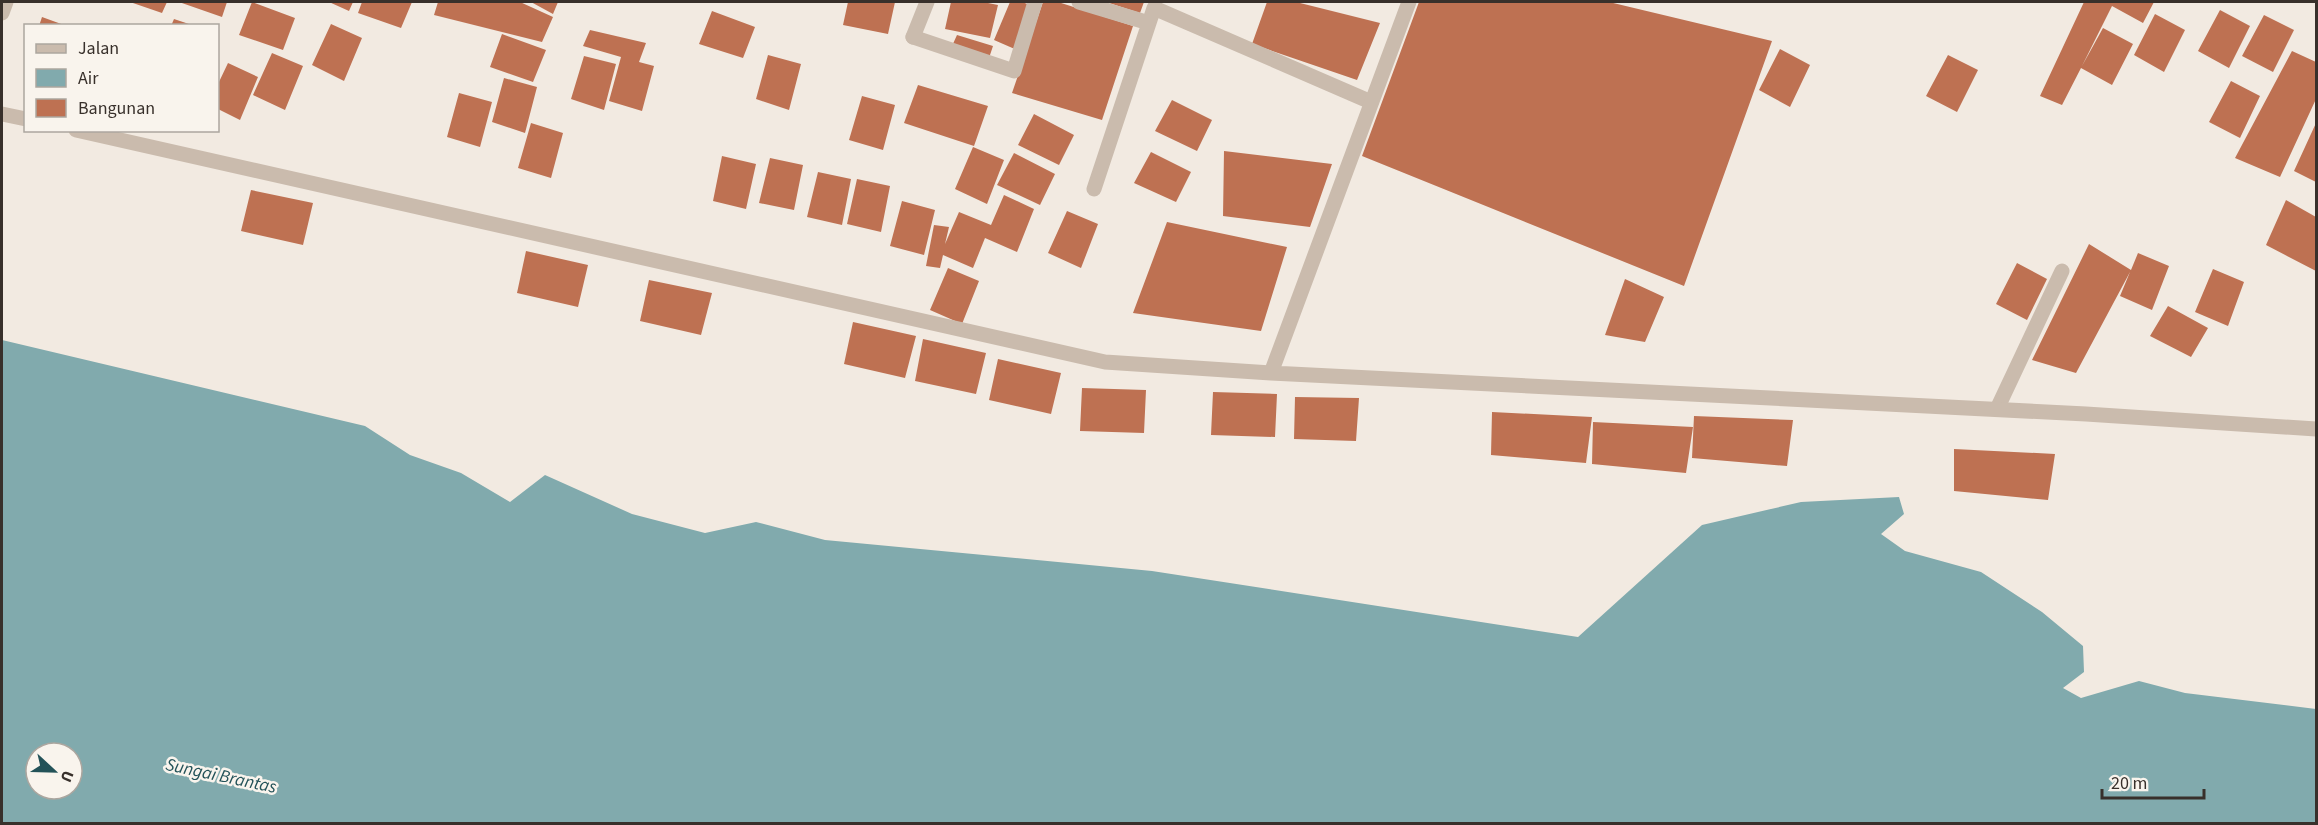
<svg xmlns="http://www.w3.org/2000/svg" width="2318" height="825" font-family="'Source Sans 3',sans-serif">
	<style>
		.water { fill: #81aaad; fill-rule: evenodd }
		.building { fill: #be7152 }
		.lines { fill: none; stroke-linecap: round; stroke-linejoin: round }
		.lane { stroke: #cabbad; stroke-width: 15 }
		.street { stroke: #cabbad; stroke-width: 15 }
		.labels { text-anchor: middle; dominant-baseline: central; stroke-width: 5; stroke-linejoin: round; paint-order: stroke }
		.water-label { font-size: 18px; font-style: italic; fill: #235258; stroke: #f9f4ed }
	</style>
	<rect width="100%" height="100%" fill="#f2eae1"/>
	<!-- water -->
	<path class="water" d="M 2,340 L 365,426 L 410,455 L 461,473 L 510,502 L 545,475 L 632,514 L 705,533 L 756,522 L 825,540 L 1152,571 L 1578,637 L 1702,525 L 1801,502 L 1899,497 L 1904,514 L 1881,534 L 1905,551 L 1981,572 L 2042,612 L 2083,646 L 2084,672 L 2063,688 L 2081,698 L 2139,681 L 2185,693 L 2316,709 L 2316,823 L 2,823 ZM 36,753 L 72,753 L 72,789 L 36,789 Z"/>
	<!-- building -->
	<path class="building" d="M 130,2 L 167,2 L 162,13 Z
		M 179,2 L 227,2 L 222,17 Z
		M 252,2 L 295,18 L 283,50 L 239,35 Z
		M 329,2 L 353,2 L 349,11 Z
		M 362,2 L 412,2 L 401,28 L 358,13 Z
		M 438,2 L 520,2 L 553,17 L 542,42 L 434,15 Z
		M 531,2 L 558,2 L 553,14 Z
		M 848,2 L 895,2 L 888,34 L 843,25 Z
		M 951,2 L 983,2 L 998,5 L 990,38 L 945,29 Z
		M 1010,2 L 1022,2 L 1030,5 L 1017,50 L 994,40 Z
		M 1043,2 L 1058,2 L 1133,26 L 1102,120 L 1012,93 Z
		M 1106,2 L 1144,2 L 1140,13 Z
		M 1267,2 L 1296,2 L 1380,23 L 1357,80 L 1252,44 Z
		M 1419,2 L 1609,2 L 1772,41 L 1684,286 L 1362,156 Z
		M 2084,2 L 2154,2 L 2143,23 L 2112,6 L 2082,66 L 2103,28 L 2133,44 L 2112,85 L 2081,68 L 2062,105 L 2040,96 Z
		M 2220,10 L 2250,26 L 2229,68 L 2198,51 Z
		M 712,11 L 755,27 L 743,58 L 699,44 Z
		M 2155,14 L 2185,30 L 2164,72 L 2134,55 Z
		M 2264,15 L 2294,30 L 2273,72 L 2242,56 Z
		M 42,17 L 64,25 L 63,26 L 39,26 Z
		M 174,19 L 192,25 L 192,26 L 171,26 Z
		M 331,24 L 362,38 L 344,81 L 312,65 Z
		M 590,30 L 646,43 L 639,62 L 654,66 L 642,111 L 609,101 L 621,57 L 583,46 Z
		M 502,34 L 546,50 L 533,82 L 490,67 Z
		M 957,35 L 993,46 L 989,58 L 952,46 Z
		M 1780,49 L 1810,65 L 1790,107 L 1759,90 Z
		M 2292,51 L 2316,62 L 2316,99 L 2280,177 L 2235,158 Z
		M 272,53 L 303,66 L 285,110 L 253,95 Z
		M 768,55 L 801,64 L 789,110 L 756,99 Z
		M 1948,55 L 1978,70 L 1957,112 L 1926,96 Z
		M 584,56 L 616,64 L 604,110 L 571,99 Z
		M 228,63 L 258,77 L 240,120 L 218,109 L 218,84 Z
		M 504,78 L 537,87 L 525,133 L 492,122 Z
		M 2231,81 L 2260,96 L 2240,138 L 2209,122 Z
		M 918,85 L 988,106 L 974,146 L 904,123 Z
		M 459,93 L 492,102 L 480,147 L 447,137 Z
		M 862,96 L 895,105 L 883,150 L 849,140 Z
		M 1172,100 L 1212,120 L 1197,151 L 1155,131 Z
		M 1034,114 L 1074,135 L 1059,165 L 1018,145 Z
		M 531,123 L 563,133 L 551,178 L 518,168 Z
		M 2316,123 L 2316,182 L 2294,171 Z
		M 973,147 L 1004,160 L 987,204 L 955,189 Z
		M 1224,151 L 1332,164 L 1310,227 L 1223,216 Z
		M 1151,152 L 1191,172 L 1176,202 L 1134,183 Z
		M 1014,153 L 1055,174 L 1040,205 L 997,185 Z
		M 722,156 L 756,164 L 746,209 L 713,201 Z
		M 770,158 L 803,165 L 794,210 L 759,203 Z
		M 818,172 L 851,179 L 842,225 L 807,217 Z
		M 857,179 L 890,186 L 881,232 L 847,224 Z
		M 251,190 L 313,203 L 303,245 L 241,231 Z
		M 1004,195 L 1034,209 L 1017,252 L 985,238 L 973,268 L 943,255 L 940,268 L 926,266 L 934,225 L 949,227 L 945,244 L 959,212 L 991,225 Z
		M 2286,200 L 2316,217 L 2316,271 L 2266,245 Z
		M 902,201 L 935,210 L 924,255 L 890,246 Z
		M 1067,211 L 1098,224 L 1081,268 L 1048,253 Z
		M 1167,222 L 1287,247 L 1261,331 L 1133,313 Z
		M 2089,244 L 2131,270 L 2138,253 L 2169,266 L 2152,310 L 2120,296 L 2130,272 L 2076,373 L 2032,360 Z
		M 526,251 L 588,265 L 578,307 L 517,293 Z
		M 2017,263 L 2047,279 L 2027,320 L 1996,304 Z
		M 948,268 L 979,281 L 962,324 L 930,310 Z
		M 2213,269 L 2244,282 L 2228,326 L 2195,312 Z
		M 1625,279 L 1664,297 L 1645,342 L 1605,335 Z
		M 649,280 L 712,293 L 701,335 L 640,321 Z
		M 2168,306 L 2208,328 L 2191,357 L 2150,336 Z
		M 853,322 L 916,336 L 905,378 L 844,364 Z
		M 923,339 L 986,353 L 976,394 L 915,381 Z
		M 998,359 L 1061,373 L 1051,414 L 989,400 Z
		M 1082,388 L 1146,390 L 1144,433 L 1080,431 Z
		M 1213,392 L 1277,394 L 1275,437 L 1211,435 Z
		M 1295,397 L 1359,398 L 1356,441 L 1294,439 Z
		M 1492,412 L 1592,417 L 1586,463 L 1491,455 Z
		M 1694,416 L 1793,420 L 1787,466 L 1692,458 Z
		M 1593,422 L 1693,427 L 1686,473 L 1592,464 Z
		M 1954,449 L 2055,454 L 2048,500 L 1954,491 Z"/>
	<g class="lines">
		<!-- lane -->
		<path class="lane" d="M 1079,2 L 1149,23
			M 913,37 L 1014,71 L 1035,2
			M 1094,189 L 1154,8 L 1371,102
			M 1997,409 L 2062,271"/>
		<!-- street -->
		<path class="street" d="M 2,13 L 6,2
			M 913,37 L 927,2
			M 2,114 L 26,119
			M 76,130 L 1105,362 L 1271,373 L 2086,414 L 2316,429
			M 1271,373 L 1409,2"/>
	</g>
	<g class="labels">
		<!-- water labels -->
		<g class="water-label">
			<text transform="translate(221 776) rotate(12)">Sungai Brantas</text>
		</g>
	</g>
	<!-- border -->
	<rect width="2318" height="825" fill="none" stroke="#38302b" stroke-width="6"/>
	<!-- legend -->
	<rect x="24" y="24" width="195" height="108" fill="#f9f4ed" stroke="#aca69f" stroke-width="1.5"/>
	<rect x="36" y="44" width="30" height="9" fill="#cabbad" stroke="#aca69f" stroke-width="1.5"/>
	<text x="78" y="54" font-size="18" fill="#38302b">Jalan</text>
	<rect x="36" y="69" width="30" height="18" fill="#81aaad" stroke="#aca69f" stroke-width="1.5"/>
	<text x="78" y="84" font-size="18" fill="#38302b">Air</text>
	<rect x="36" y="99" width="30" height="18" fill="#be7152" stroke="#aca69f" stroke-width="1.5"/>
	<text x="78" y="114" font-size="18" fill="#38302b">Bangunan</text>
	<!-- north arrow -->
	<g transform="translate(54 771) rotate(112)"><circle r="28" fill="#f9f4ed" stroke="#aca69f" stroke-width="1.5"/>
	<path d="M0-4.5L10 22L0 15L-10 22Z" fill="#235258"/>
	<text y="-9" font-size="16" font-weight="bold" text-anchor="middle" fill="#38302b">U</text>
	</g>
	<!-- scale -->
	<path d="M2102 789v9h102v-9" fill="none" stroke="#38302b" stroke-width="3"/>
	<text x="2111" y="789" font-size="18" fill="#38302b" stroke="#f9f4ed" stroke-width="4.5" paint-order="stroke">20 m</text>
</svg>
